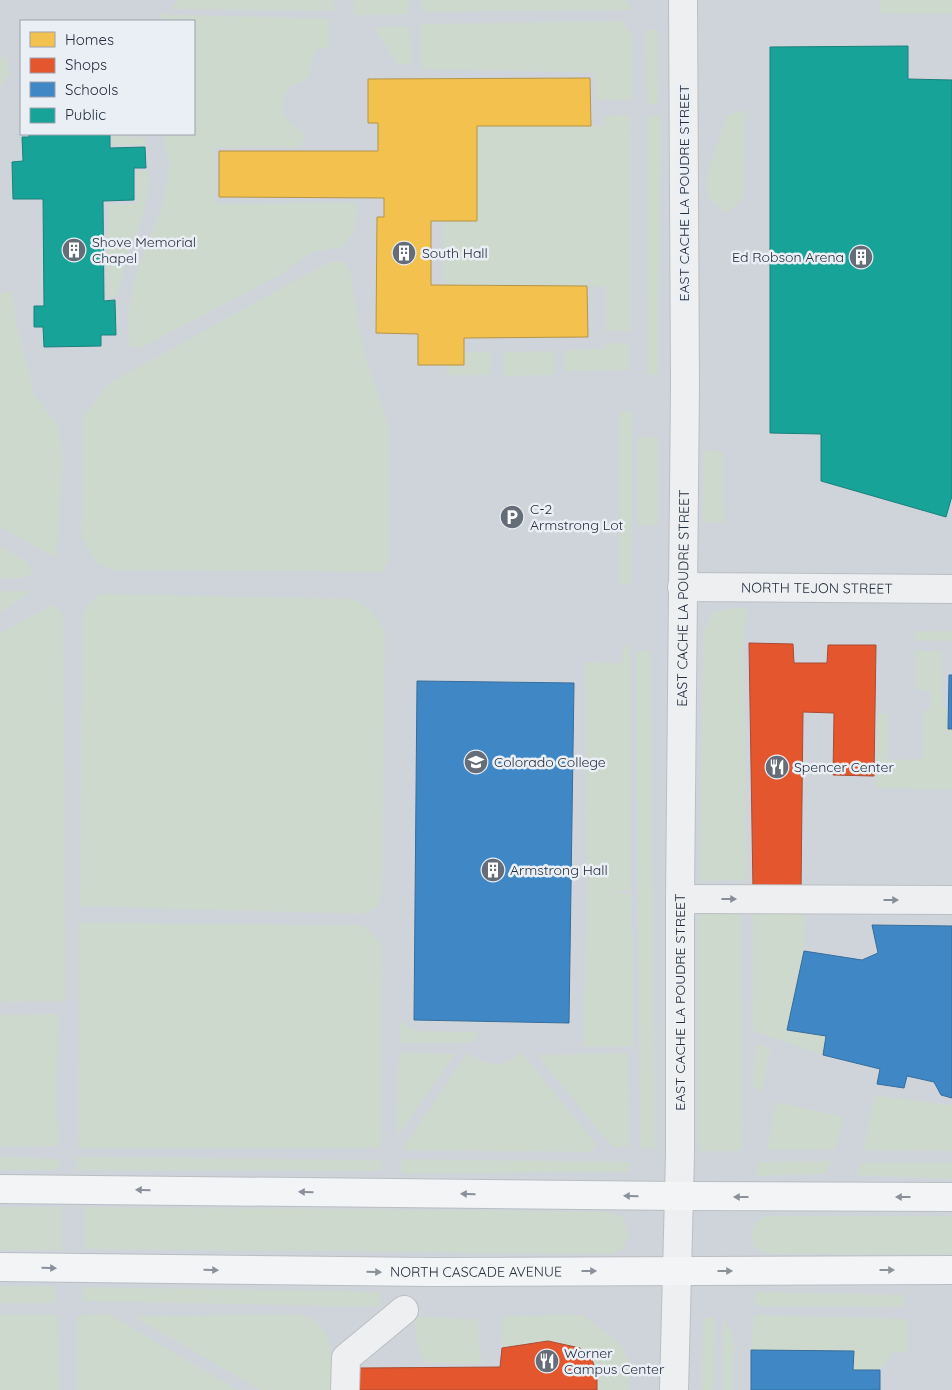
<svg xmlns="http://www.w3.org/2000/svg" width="952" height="1390" font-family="Quicksand,sans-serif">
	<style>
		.built { fill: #cfd4db; fill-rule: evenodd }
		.green { fill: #ced9cd }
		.homes { fill: #f2c14e; stroke: #b49549 }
		.shops { fill: #e4572e; stroke: #aa4b33 }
		.schools { fill: #3f88c5; stroke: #376d9c }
		.public { fill: #17a398; stroke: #1b807d }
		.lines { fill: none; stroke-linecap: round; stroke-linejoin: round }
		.minor-casing { stroke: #bcbfc2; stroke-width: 30 }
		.major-casing { stroke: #babec2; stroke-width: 30 }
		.minor { stroke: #edeff1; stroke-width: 28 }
		.major { stroke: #f2f4f5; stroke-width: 28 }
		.oneway { fill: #888e98 }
		.oneway2 { fill: #8b919a }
		.labels { text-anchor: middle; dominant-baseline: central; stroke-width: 5; stroke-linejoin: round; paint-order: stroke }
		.street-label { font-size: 14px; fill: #242e3e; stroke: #eaeff5 }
		.poi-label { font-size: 14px; fill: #242e3e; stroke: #eaeff5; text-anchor: start }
	</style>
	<rect width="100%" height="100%" fill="#dee1e4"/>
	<!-- built -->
	<path class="built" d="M 0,0 L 952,0 L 952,1390 L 0,1390 ZM 21,21 L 194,21 L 194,134 L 21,134 Z"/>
	<!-- green -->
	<path class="green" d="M 177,0 L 334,0 L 334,11 L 171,9 Z
		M 354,0 L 409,0 L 409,14 L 354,15 Z
		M 422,0 L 624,0 L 628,2 L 631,10 L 422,12 Z
		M 880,0 L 952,0 L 952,14 L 880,13 Z
		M 157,14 L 329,19 L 329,48 L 317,49 C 309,59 313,71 307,78 C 303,84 299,82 293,85 C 289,87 286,93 284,98 C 277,117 292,124 306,134 L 300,147 L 214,148 L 215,204 L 358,203 L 354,233 L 340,248 L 311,252 L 282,274 L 140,348 L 129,346 L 128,317 L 133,285 L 142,257 L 163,205 L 170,165 L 163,134 L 194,134 L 194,21 L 161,21 L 164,19 Z
		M 623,21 L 632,36 L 632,100 L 595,100 L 594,73 L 421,69 L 421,24 Z
		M 374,27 L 409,27 L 412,63 L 398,65 Z
		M 646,30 L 657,30 L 658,104 L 647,104 Z
		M 0,57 L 7,57 L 9,75 L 0,87 Z
		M 745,110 L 743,200 L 726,213 L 708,198 L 707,175 L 727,115 Z
		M 630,115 L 631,332 L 606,331 L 606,286 L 443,285 L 443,221 L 477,221 L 477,126 L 603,126 L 604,116 Z
		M 647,116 L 661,116 L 658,375 L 647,375 Z
		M 112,134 L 130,134 L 130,138 L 145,138 L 146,145 L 113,145 Z
		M 137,171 L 149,171 L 147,199 L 142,218 L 126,258 L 117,296 L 107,297 L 108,204 L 137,204 Z
		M 344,261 L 351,274 L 362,346 L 389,428 L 389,560 L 383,572 L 114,570 L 95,562 L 82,536 L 83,417 L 108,384 L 329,262 Z
		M 12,291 L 16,322 L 34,394 L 58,426 L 63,459 L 56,558 L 0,527 L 0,294 Z
		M 606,343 L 629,343 L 629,370 L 564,371 L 564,350 L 605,349 Z
		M 553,351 L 554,375 L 504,376 L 503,352 Z
		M 447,352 L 490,352 L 490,375 L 447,375 Z
		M 632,411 L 631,584 L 619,584 L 619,412 Z
		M 638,437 L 658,437 L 658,525 L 638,525 Z
		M 704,451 L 723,452 L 724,522 L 702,522 Z
		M 0,546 L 27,562 L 33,574 L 22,578 L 0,578 Z
		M 0,591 L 32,591 L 0,613 Z
		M 101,594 L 353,599 L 371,610 L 385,631 L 382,894 L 377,906 L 365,914 L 80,906 L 83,613 L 91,601 Z
		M 54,604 L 63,616 L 65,805 L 65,1001 L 0,1002 L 0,633 Z
		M 746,607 L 744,642 L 746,880 L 700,881 L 703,634 L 714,611 Z
		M 916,631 L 952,631 L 952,641 L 915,641 Z
		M 630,646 L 630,890 L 608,894 L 631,892 L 630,934 L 633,935 L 633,1046 L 583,1047 L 587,923 L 585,662 L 622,663 L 623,647 Z
		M 636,651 L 650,651 L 655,1148 L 640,1148 Z
		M 915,651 L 942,651 L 942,707 L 948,709 L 948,729 L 952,729 L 952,789 L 876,788 L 877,714 L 888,713 L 887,760 L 923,759 L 923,711 L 931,710 L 931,690 L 915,690 Z
		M 753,910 L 805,911 L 804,951 L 787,1030 L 826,1036 L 823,1055 L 753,1031 Z
		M 699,912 L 741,912 L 742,1151 L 699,1151 Z
		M 79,923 L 364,925 L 382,945 L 381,1148 L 78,1148 Z
		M 58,1014 L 56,1107 L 59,1146 L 0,1146 L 0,1015 Z
		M 400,1021 L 414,1031 L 478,1032 L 473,1043 L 401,1043 Z
		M 755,1044 L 771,1048 L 761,1091 L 753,1087 Z
		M 403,1052 L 455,1054 L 397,1136 L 398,1060 Z
		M 521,1052 L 596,1144 L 592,1152 L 402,1150 L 467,1053 C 490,1066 500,1070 521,1052 Z
		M 628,1053 L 629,1146 L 613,1148 L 537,1055 Z
		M 875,1096 L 952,1105 L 952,1151 L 864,1150 Z
		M 776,1102 L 843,1117 L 835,1150 L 767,1150 Z
		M 0,1157 L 59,1159 L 59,1170 L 0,1170 Z
		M 77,1157 L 382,1160 L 382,1171 L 76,1170 Z
		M 401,1159 L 630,1162 L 629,1172 L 402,1173 Z
		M 833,1161 L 825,1174 L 756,1176 L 758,1162 Z
		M 860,1163 L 952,1163 L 952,1179 L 857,1175 Z
		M 0,1207 L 62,1207 L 62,1250 L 0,1250 Z
		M 84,1207 L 610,1212 L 623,1217 L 629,1234 L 624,1248 L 613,1254 L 84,1249 Z
		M 768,1216 L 952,1216 L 952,1254 L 767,1254 L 755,1248 C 749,1232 751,1222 768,1216 Z
		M 0,1286 L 55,1286 L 55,1303 L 0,1303 Z
		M 82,1287 L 379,1292 L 381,1307 L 83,1301 Z
		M 756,1292 L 904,1295 L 904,1307 L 755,1306 Z
		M 108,1314 L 238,1390 L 77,1390 L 77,1316 Z
		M 0,1315 L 57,1315 L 59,1390 L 0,1390 Z
		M 303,1315 C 308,1317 313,1319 317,1323 C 335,1338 331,1369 330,1390 L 261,1390 L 133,1316 Z
		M 584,1315 L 620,1344 L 628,1360 L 629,1390 L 597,1390 L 597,1371 L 590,1356 L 580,1348 L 548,1341 L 502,1348 L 503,1316 Z
		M 754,1315 L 907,1319 L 908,1352 L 893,1352 L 880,1370 L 853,1370 L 853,1351 L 751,1350 Z
		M 714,1316 L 713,1390 L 702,1390 L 703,1319 Z
		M 723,1316 L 734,1340 L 733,1390 L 723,1390 Z
		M 414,1317 L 478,1319 L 479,1343 L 482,1364 L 425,1363 L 417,1343 Z"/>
	<!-- homes -->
	<path class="homes" d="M 590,78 L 591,126 L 477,126 L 477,221 L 431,221 L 431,285 L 587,286 L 588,337 L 464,338 L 464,365 L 418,365 L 418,334 L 376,333 L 377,217 L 384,217 L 384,198 L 219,197 L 219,151 L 378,151 L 378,123 L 368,123 L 368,79 Z"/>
	<!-- shops -->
	<path class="shops" d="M 749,643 L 793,644 L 794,663 L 827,663 L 828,645 L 876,645 L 874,776 L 833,775 L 834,713 L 803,712 L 801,891 L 753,890 Z
		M 548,1341 L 580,1348 L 590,1356 L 597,1371 L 597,1390 L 359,1390 L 359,1368 L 500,1367 L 502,1348 Z"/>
	<!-- schools -->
	<path class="schools" d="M 949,675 L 952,675 L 952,729 L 948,729 Z
		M 417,681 L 574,683 L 569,1023 L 414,1020 Z
		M 872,925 L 952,926 L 952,1098 L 941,1095 L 934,1082 L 907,1076 L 904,1088 L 877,1084 L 880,1069 L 823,1055 L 826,1036 L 787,1030 L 804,951 L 862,960 L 878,953 Z
		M 751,1350 L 854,1351 L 853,1370 L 880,1370 L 880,1390 L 751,1390 Z"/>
	<!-- public -->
	<path class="public" d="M 908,46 L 908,79 L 952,80 L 952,496 L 946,517 L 821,481 L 821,434 L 770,433 L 770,47 Z
		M 29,134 L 110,134 L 110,148 L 145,147 L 146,168 L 134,168 L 134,200 L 103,201 L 104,301 L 115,300 L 116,335 L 101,335 L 101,346 L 44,347 L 43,327 L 34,327 L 34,306 L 44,306 L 43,199 L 13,199 L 12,162 L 23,161 L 22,137 L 29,137 Z"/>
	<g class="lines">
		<!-- minor casing -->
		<g class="minor-casing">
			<g id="minor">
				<path id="s1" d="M 682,587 L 952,589"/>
				<path d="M 680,899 L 952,900"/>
				<path d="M 345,1390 L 346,1358 L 404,1310"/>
				<path id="s2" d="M 674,1390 L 680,1155 L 680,899 L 685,387 L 683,0"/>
			</g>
		</g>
		<!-- major casing -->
		<g class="major-casing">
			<g id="major">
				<path d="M 0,1189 L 679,1196 L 952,1197"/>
				<path id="s3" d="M 0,1267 L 431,1272 L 952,1270"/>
			</g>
		</g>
		<!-- minor -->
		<use href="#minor" class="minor"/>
		<!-- major -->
		<use href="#major" class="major"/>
	</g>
	<!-- one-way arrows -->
	<defs><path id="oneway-solid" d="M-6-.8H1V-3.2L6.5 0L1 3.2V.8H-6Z" transform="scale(1.25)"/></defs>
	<g class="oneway">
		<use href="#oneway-solid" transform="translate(729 899)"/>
		<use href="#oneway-solid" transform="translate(891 900)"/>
	</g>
	<g class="oneway2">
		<use href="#oneway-solid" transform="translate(143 1190) rotate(-179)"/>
		<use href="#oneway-solid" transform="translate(306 1192) rotate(-179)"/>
		<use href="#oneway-solid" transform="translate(468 1194) rotate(-179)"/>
		<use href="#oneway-solid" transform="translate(631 1196) rotate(-179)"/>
		<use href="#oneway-solid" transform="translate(741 1197) rotate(-180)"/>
		<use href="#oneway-solid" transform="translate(903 1197) rotate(-180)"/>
		<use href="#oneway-solid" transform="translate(49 1268) rotate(1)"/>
		<use href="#oneway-solid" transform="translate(211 1270) rotate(1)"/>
		<use href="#oneway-solid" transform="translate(887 1270)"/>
		<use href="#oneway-solid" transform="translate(589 1271)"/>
		<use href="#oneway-solid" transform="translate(725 1271)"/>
		<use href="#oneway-solid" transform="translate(374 1272) rotate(1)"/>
	</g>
	<!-- icons -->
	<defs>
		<g id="building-disc" transform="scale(1.25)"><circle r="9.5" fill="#656d78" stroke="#eaeff5"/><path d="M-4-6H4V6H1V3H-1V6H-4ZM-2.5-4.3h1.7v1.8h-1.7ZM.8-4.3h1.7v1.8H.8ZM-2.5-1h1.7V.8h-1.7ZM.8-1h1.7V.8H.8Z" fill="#fff"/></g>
		<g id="parking-disc" transform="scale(1.25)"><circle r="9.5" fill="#656d78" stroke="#eaeff5"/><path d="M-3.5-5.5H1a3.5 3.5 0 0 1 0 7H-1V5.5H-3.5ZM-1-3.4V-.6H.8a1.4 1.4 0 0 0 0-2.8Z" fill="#fff"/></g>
		<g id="university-disc" transform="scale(1.25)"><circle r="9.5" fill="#656d78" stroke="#eaeff5"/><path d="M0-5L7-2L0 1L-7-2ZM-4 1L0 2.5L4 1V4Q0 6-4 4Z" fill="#fff"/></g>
		<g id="restaurant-disc" transform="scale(1.25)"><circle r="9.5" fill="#656d78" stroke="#eaeff5"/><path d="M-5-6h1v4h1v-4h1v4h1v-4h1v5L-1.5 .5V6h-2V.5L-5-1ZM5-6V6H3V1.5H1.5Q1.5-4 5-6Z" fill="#fff"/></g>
	</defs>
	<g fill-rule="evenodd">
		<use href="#building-disc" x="74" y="250"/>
		<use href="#building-disc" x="404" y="253"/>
		<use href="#building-disc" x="861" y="257"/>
		<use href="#parking-disc" x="512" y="517"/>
		<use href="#university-disc" x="476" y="762"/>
		<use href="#restaurant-disc" x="777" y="767"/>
		<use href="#building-disc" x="493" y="870"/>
		<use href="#restaurant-disc" x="547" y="1361"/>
	</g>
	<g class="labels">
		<!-- street labels -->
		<g class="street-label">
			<text transform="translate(684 193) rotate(-90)">EAST CACHE LA POUDRE STREET</text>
			<text stroke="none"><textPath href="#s1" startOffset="135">NORTH TEJON STREET</textPath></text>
			<text stroke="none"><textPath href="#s2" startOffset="792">EAST CACHE LA POUDRE STREET</textPath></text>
			<text stroke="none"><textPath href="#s2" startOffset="388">EAST CACHE LA POUDRE STREET</textPath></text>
			<text stroke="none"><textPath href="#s3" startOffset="476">NORTH CASCADE AVENUE</textPath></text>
		</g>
		<!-- poi labels -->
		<g class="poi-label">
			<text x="92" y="242">Shove Memorial<tspan x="92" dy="16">Chapel</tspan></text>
			<text x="422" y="253">South Hall</text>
			<text x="844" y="257" text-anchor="end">Ed Robson Arena</text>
			<text x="530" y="509">C-2<tspan x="530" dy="16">Armstrong Lot</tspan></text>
			<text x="494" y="762">Colorado College</text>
			<text x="794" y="767">Spencer Center</text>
			<text x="510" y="870">Armstrong Hall</text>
			<text x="564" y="1353">Worner<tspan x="564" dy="16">Campus Center</tspan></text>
		</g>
	</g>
	<!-- legend -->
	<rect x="20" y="20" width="175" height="115" fill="#eaeff5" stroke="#9ba2ac"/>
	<rect x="30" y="32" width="25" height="15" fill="#f2c14e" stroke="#9ba2ac"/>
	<text x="65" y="45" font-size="15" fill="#242e3e">Homes</text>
	<rect x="30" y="58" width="25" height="15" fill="#e4572e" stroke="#9ba2ac"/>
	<text x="65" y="70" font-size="15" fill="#242e3e">Shops</text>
	<rect x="30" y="82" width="25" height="15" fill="#3f88c5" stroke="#9ba2ac"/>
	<text x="65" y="95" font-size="15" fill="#242e3e">Schools</text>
	<rect x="30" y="108" width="25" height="15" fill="#17a398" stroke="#9ba2ac"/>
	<text x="65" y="120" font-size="15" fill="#242e3e">Public</text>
</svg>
